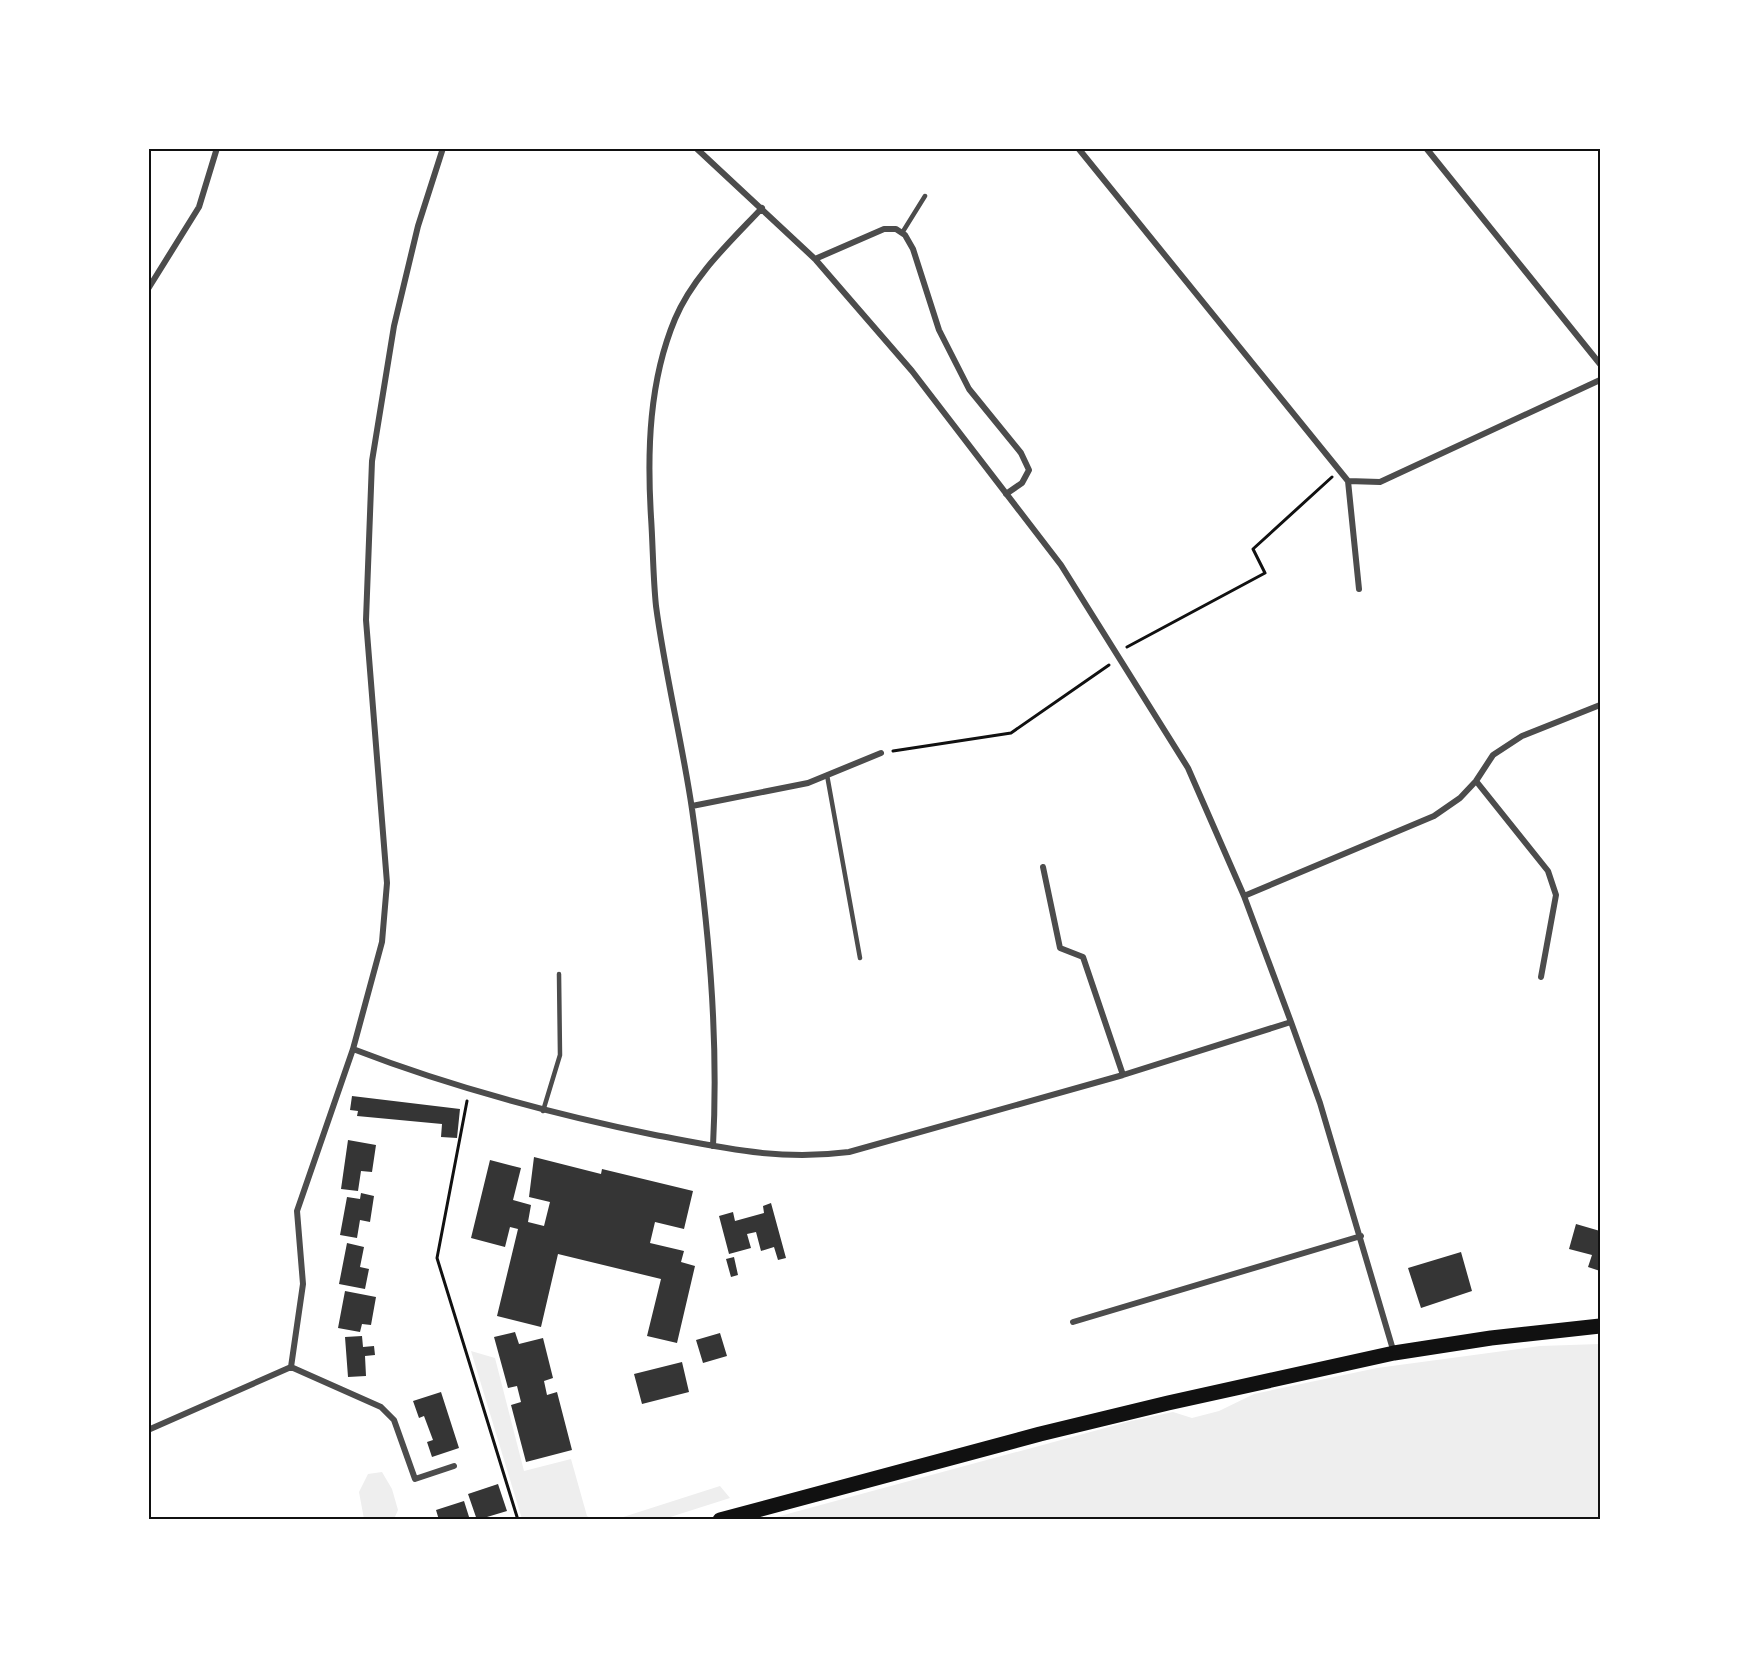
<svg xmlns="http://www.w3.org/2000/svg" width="1749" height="1668" font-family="'Playfair Display',serif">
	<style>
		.green { fill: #eee }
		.building { fill: #353535 }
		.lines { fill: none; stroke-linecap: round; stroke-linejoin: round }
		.path { stroke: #111; stroke-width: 3 }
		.service { stroke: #4c4c4c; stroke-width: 4.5 }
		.minor { stroke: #4c4c4c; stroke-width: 6 }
		.trunk { stroke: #111; stroke-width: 15 }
		.neatline { fill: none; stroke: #111; stroke-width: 2 }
	</style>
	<rect width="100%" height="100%" fill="#fff"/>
	<!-- green -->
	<path class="green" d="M 1600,1344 L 1600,1519 L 769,1519 L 1131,1421 L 1173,1412 L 1192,1418 L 1219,1411 L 1254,1394 L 1377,1368 L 1540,1346 Z
		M 471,1351 L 495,1358 L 524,1471 L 571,1459 L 587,1516 L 592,1519 L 522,1519 Z
		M 382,1472 L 392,1489 L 398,1510 L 394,1519 L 364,1519 L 359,1492 L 368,1474 Z
		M 720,1486 L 730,1498 L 664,1519 L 617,1519 Z"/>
	<!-- building -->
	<path class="building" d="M 352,1096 L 460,1109 L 457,1138 L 441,1137 L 442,1124 L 357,1116 L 358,1111 L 350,1110 Z
		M 348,1140 L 376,1145 L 372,1172 L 361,1171 L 358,1191 L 341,1189 Z
		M 534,1157 L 601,1174 L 602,1169 L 693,1191 L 684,1229 L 655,1222 L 650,1243 L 684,1251 L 681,1262 L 695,1266 L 677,1343 L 647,1336 L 661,1279 L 558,1254 L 541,1327 L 497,1316 L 518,1229 L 510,1227 L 505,1247 L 471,1238 L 490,1160 L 521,1168 L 513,1200 L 531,1205 L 528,1222 L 544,1226 L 550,1202 L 529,1197 Z
		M 361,1193 L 374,1196 L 370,1222 L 360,1220 L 357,1238 L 340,1235 L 347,1197 L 360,1199 Z
		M 771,1203 L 786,1258 L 778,1260 L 774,1247 L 761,1251 L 756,1232 L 747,1234 L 751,1248 L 729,1254 L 719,1216 L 733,1212 L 735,1221 L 764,1213 L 763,1206 Z
		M 1576,1224 L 1600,1231 L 1600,1271 L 1588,1267 L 1592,1255 L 1569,1249 Z
		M 347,1243 L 364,1247 L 360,1267 L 369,1269 L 365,1289 L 339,1284 Z
		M 1461,1252 L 1472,1291 L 1421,1308 L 1408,1268 Z
		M 734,1257 L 738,1275 L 731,1277 L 726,1259 Z
		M 345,1291 L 376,1297 L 371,1325 L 362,1324 L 360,1332 L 338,1328 Z
		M 515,1332 L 519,1344 L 543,1338 L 553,1378 L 544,1381 L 547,1395 L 557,1392 L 572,1450 L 526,1462 L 511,1405 L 521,1402 L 517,1386 L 508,1388 L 494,1337 Z
		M 720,1333 L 727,1356 L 703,1363 L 696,1340 Z
		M 362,1336 L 363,1347 L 374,1346 L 375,1355 L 365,1356 L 366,1376 L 348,1377 L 345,1337 Z
		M 682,1362 L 689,1392 L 642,1404 L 634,1374 Z
		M 441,1392 L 459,1448 L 432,1457 L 427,1442 L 433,1440 L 424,1416 L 419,1418 L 413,1401 Z
		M 498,1484 L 507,1511 L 477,1520 L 468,1494 Z
		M 464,1501 L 470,1520 L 439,1520 L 436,1510 Z"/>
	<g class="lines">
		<!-- path -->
		<path class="path" d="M 1127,647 L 1265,573 L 1253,549 L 1332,477
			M 893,751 L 1011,733 L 1109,665
			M 467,1101 L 437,1258 L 518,1520"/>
		<!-- service -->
		<path class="service" d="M 902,233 L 925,196
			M 827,775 L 860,958
			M 543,1111 L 560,1055 L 559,974"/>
		<!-- minor -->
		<path class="minor" d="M 696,148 L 815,259 L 912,371 L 1061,565 L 1188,768 L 1244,896 L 1291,1022 L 1320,1103 L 1394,1353
			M 1078,148 L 1348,481 L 1380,482 L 1600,380
			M 1426,148 L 1600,364
			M 815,259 L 884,229 L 896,229 L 905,235 L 913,249 L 939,330 L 969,389 L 1021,453 L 1029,470 L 1022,483 L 1006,494
			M 148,289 L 199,207 L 217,148
			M 1348,481 L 1359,589
			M 1476,781 L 1548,871 L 1556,895 L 1541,977
			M 692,806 L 808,783 L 881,753
			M 1043,867 L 1060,948 L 1083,957 L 1123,1075
			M 1244,896 L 1434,816 L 1460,798 L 1476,781 L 1493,755 L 1522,736 L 1600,705
			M 353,1049 C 451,1087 553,1114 655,1135 C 724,1148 779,1161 849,1152 L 1123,1075 L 1291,1022
			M 713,1146 C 719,1033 708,921 692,809 C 682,741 665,674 656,606 C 653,577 653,547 651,517 C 647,451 649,381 675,319 C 693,276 730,242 762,208
			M 1073,1322 L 1361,1236
			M 291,1367 L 381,1407 L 394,1420 L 415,1479 L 454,1466
			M 148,1430 L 291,1367 L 303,1284 L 297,1211 L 353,1049 L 382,942 L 387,883 L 366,620 L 372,461 L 394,326 L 418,226 L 443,148"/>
		<!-- trunk -->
		<path class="trunk" d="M 720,1520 L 1040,1434 L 1168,1403 L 1394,1353 L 1491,1338 L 1600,1326"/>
	</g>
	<!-- border -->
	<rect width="1749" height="1668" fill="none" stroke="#ffffff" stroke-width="300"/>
	<rect x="150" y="150" width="1449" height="1368" class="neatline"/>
</svg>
